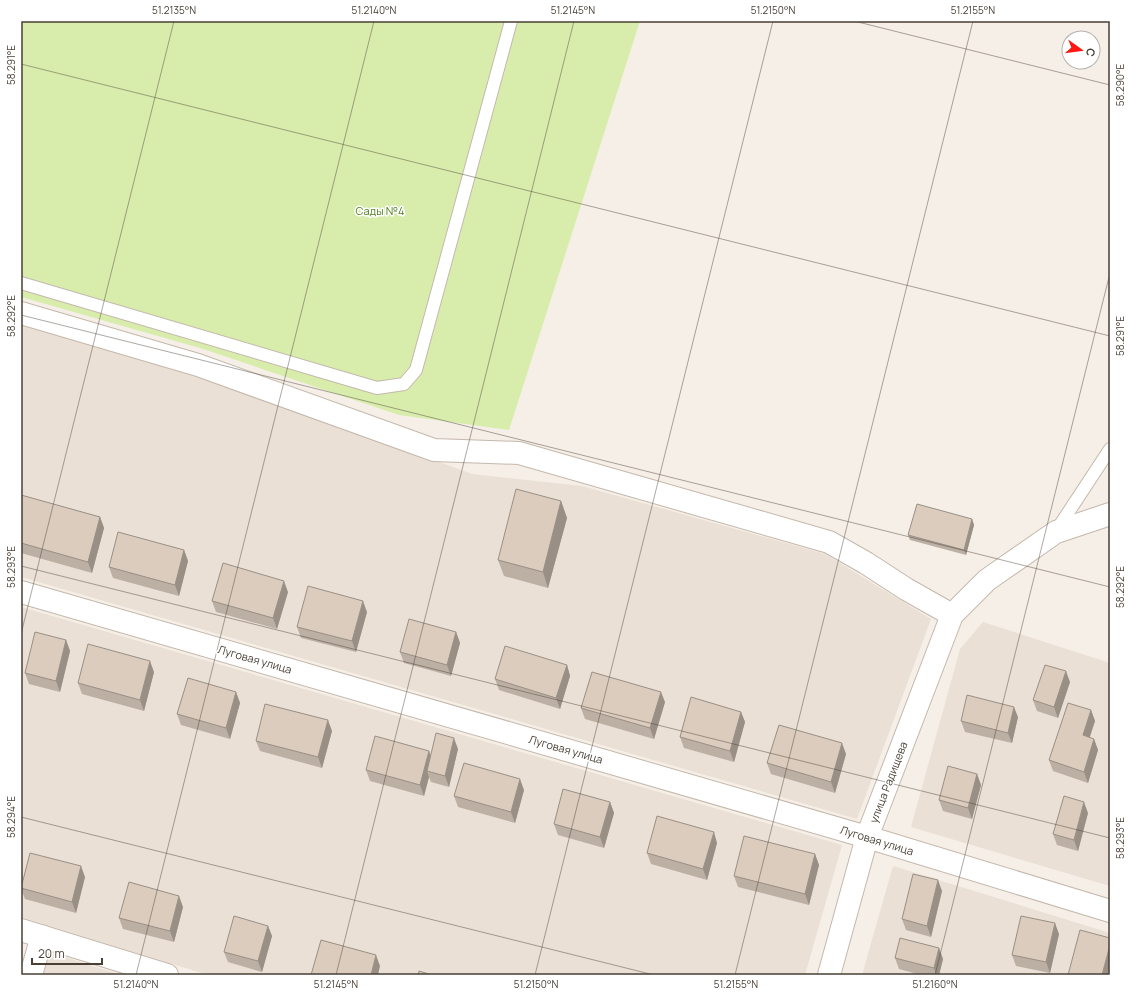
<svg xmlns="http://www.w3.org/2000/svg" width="1131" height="996" font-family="Manrope,sans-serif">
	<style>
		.residential { fill: #eae0d5 }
		.garden { fill: #d8edac }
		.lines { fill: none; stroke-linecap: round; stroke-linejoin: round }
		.service-casing { stroke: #c5b8ac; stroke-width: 14 }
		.minor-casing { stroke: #c5b8ac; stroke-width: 24 }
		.service { stroke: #fff; stroke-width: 12 }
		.minor { stroke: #fff; stroke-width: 22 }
		.wall { fill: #bcafa3 }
		.shaded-wall { fill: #998f85 }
		.building { fill: #dbccbe; stroke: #998f85 }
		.ticks { fill: none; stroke: #493f35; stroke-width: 1; stroke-opacity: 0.45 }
		.labels { text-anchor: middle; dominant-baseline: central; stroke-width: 3; stroke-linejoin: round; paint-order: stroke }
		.park-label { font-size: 11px; fill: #538122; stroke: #fff }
		.street-label { font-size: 11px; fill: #493f35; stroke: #fff }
		.neatline { fill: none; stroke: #493f35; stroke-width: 1.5 }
		.ticks-label { font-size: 10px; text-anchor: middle; fill: #493f35 }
	</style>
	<rect width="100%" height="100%" fill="#f5efe7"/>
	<!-- residential -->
	<path class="residential" d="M 21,322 L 194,372 L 472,474 L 582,486 L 825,554 L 931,619 L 857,819 L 21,577 Z
		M 21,607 L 842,845 L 805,975 L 208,975 L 21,917 Z
		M 983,622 L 1110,663 L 1110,886 L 911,827 L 960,649 Z
		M 893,866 L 1110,933 L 1110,975 L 862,975 Z
		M 49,952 L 121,975 L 43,975 Z"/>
	<!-- garden -->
	<path class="garden" d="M 21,21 L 640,21 L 509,430 L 399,415 L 200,348 L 21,297 Z"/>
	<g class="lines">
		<!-- service casing -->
		<g class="service-casing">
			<path id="service" d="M 21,283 L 377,388 L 404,384 L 416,370 L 511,21
				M 1056,531 L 1110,449"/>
		</g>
		<!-- minor casing -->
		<g class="minor-casing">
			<path id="minor" d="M 21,313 L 198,365 L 434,450 L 519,453 L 829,542 L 866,563 L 906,589 L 952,615
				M 21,592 L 867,837 L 1110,911
				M 21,930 L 167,975
				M 31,975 L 42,936
				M 829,975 L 867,837 L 952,615 L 987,580 L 1056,532 L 1110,514"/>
		</g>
		<!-- service -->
		<use href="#service" class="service"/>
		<!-- minor -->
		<use href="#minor" class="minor"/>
	</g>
	<!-- wall -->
	<path class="wall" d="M 21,495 L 100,517 L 104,528 L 92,573 L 21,553 Z
		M 561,501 L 567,518 L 548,588 L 504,576 L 498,560 Z
		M 972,519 L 974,525 L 966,555 L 910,540 L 908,535 Z
		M 184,550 L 188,561 L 179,596 L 113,578 L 109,567 Z
		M 288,592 L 277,629 L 216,612 L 212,601 Z
		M 367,612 L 356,652 L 301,638 L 297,627 Z
		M 456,632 L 460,643 L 451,676 L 404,663 L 400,652 Z
		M 66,640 L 70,651 L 60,692 L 29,684 L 25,673 Z
		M 567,665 L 570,676 L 560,709 L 499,690 L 495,679 Z
		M 154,672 L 144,711 L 82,694 L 78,683 Z
		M 1070,682 L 1058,718 L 1037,711 L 1033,700 Z
		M 236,692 L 240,703 L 230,739 L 181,725 L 177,714 Z
		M 665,702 L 654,739 L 585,719 L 581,708 Z
		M 1091,710 L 1095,721 L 1089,737 L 1094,739 L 1098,750 L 1088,783 L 1053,771 L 1049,760 Z
		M 741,712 L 745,722 L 734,762 L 684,748 L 680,737 Z
		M 1018,717 L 1012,743 L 965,732 L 961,721 Z
		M 332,731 L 322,768 L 260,751 L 256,741 Z
		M 458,749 L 449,787 L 431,782 L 429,777 L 424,796 L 370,781 L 366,770 L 429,751 L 431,756 Z
		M 846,754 L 835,793 L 771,774 L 767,763 Z
		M 977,774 L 981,785 L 972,819 L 943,811 L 939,800 Z
		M 524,790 L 515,823 L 458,807 L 454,796 Z
		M 610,802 L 614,813 L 604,848 L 558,835 L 554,824 Z
		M 1088,813 L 1078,851 L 1057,845 L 1053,834 Z
		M 717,843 L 707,880 L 651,864 L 647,853 Z
		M 815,854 L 819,865 L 809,905 L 738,887 L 734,876 Z
		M 85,877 L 76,913 L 25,899 L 21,888 Z
		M 942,891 L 931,937 L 906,930 L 902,919 Z
		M 183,907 L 174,942 L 123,929 L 119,918 Z
		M 268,926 L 272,936 L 262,972 L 228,962 L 224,952 Z
		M 1059,934 L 1050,973 L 1016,966 L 1012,955 Z
		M 939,948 L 943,959 L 939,975 L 921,975 L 899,969 L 895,958 Z"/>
	<!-- shaded-wall -->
	<path class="shaded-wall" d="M 561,501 L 567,518 L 548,588 L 543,572 Z
		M 100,517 L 104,528 L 92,573 L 88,562 Z
		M 972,519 L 974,525 L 966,555 L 964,550 Z
		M 184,550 L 188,561 L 179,596 L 175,585 Z
		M 284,581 L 288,592 L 277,629 L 273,618 Z
		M 363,601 L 367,612 L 356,652 L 352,641 Z
		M 456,632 L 460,643 L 451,676 L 447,665 Z
		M 66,640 L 70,651 L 60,692 L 56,681 Z
		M 150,661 L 154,672 L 144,711 L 140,700 Z
		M 567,665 L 570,676 L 560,709 L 556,698 Z
		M 1066,671 L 1070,682 L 1058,718 L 1054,707 Z
		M 236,692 L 240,703 L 230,739 L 226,728 Z
		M 661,692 L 665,702 L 654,739 L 650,728 Z
		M 1014,707 L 1018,717 L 1012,743 L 1008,733 Z
		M 1091,710 L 1095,721 L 1087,746 L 1083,735 Z
		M 741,712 L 745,722 L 734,762 L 730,751 Z
		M 328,720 L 332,731 L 322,768 L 318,757 Z
		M 454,738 L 458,749 L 449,787 L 445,776 Z
		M 1094,739 L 1098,750 L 1088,783 L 1084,772 Z
		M 842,743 L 846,754 L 835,793 L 831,782 Z
		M 429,751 L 433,762 L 427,771 L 429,777 L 424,796 L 420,785 Z
		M 977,774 L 981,785 L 972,819 L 968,808 Z
		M 520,779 L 524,790 L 515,823 L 511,812 Z
		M 610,802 L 614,813 L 604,848 L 600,837 Z
		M 1084,802 L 1088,813 L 1078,851 L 1074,840 Z
		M 714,832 L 717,843 L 707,880 L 703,869 Z
		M 815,854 L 819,865 L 809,905 L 805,894 Z
		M 81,866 L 85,877 L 76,913 L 72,902 Z
		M 938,880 L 942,891 L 931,937 L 927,926 Z
		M 179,896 L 183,907 L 174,942 L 170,931 Z
		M 1055,923 L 1059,934 L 1050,973 L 1046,962 Z
		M 268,926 L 272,936 L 262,972 L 258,961 Z
		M 1110,945 L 1110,970 L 1109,975 L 1102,975 Z
		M 939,948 L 943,959 L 939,975 L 936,975 L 934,968 Z
		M 376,955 L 380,966 L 378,975 L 371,975 Z"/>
	<!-- building -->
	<path class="building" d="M 516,489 L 561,501 L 543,572 L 498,560 Z
		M 21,495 L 100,517 L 88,562 L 21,543 Z
		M 917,504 L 972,519 L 964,550 L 908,535 Z
		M 118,532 L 184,550 L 175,585 L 109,567 Z
		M 223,563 L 284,581 L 273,618 L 212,601 Z
		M 308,586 L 363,601 L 352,641 L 297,627 Z
		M 409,619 L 456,632 L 447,665 L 400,652 Z
		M 35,632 L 66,640 L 56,681 L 25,673 Z
		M 88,644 L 150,661 L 140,700 L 78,683 Z
		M 505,646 L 567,665 L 556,698 L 495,679 Z
		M 1045,665 L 1066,671 L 1054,707 L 1033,700 Z
		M 592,672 L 661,692 L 650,728 L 581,708 Z
		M 188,678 L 236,692 L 226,728 L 177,714 Z
		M 967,695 L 1014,707 L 1008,733 L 961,721 Z
		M 691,697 L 741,712 L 730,751 L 680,737 Z
		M 1068,703 L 1091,710 L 1083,735 L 1094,739 L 1084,772 L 1049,760 Z
		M 265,704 L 328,720 L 318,757 L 256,741 Z
		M 779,725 L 842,743 L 831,782 L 767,763 Z
		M 436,733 L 454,738 L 445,776 L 427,771 Z
		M 375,736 L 429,751 L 420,785 L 366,770 Z
		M 464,763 L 520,779 L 511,812 L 454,796 Z
		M 948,766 L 977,774 L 968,808 L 939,800 Z
		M 563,789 L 610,802 L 600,837 L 554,824 Z
		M 1064,796 L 1084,802 L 1074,840 L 1053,834 Z
		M 657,816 L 714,832 L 703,869 L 647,853 Z
		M 744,836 L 815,854 L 805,894 L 734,876 Z
		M 30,853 L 81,866 L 72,902 L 21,888 Z
		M 913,874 L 938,880 L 927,926 L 902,919 Z
		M 129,882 L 179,896 L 170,931 L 119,918 Z
		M 234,916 L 268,926 L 258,961 L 224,952 Z
		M 1021,916 L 1055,923 L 1046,962 L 1012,955 Z
		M 1080,930 L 1110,938 L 1110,945 L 1102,975 L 1068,975 Z
		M 900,938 L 939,948 L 934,968 L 895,958 Z
		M 321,940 L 376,955 L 371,975 L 311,975 Z
		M 419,971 L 432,975 L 418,975 Z"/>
	<!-- ticks -->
	<path class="ticks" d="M 854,21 L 1110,85M 21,64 L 1110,336M 21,315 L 1110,587M 21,566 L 1110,838M 21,634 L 174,21M 21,817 L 654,975M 136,975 L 374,21M 336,975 L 574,21M 535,975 L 773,21M 735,975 L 973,21M 935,975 L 1110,273"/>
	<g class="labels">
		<!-- park labels -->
		<g class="park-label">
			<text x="380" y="210">Сады №4</text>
		</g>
		<!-- street labels -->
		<g class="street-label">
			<text transform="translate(255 659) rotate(16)">Луговая улица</text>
			<text transform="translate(566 749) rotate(16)">Луговая улица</text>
			<text transform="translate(888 782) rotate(-69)">улица Радищева</text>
			<text transform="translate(877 840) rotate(17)">Луговая улица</text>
		</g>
	</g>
	<!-- border -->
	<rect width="1131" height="996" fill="none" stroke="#ffffff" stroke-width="44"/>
	<!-- north arrow -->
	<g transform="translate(1081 50) rotate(104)"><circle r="19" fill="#ffffff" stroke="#b6b2ae"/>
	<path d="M0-3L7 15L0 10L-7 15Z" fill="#ff1814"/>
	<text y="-6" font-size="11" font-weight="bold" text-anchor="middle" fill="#493f35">С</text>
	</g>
	<!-- scale -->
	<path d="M32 958v6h70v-6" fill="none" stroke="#493f35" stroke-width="2"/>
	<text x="38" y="958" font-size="12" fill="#493f35" stroke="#ffffff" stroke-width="3" paint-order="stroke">20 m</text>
	<rect x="22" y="22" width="1087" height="952" class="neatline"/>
	<g class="ticks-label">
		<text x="174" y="14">51.2135°N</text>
		<text x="374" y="14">51.2140°N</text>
		<text x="573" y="14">51.2145°N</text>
		<text x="773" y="14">51.2150°N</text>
		<text x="973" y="14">51.2155°N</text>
		<text transform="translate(11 65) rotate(-90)" y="4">58.291°E</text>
		<text transform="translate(1120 85) rotate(-90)" y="4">58.290°E</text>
		<text transform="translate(11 316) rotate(-90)" y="4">58.292°E</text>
		<text transform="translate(1120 336) rotate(-90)" y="4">58.291°E</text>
		<text transform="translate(11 567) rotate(-90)" y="4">58.293°E</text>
		<text transform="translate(1120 587) rotate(-90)" y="4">58.292°E</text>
		<text transform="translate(11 817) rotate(-90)" y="4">58.294°E</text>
		<text transform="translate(1120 838) rotate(-90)" y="4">58.293°E</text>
		<text x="136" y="988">51.2140°N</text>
		<text x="336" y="988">51.2145°N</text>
		<text x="536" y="988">51.2150°N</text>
		<text x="736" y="988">51.2155°N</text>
		<text x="935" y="988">51.2160°N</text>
	</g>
</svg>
